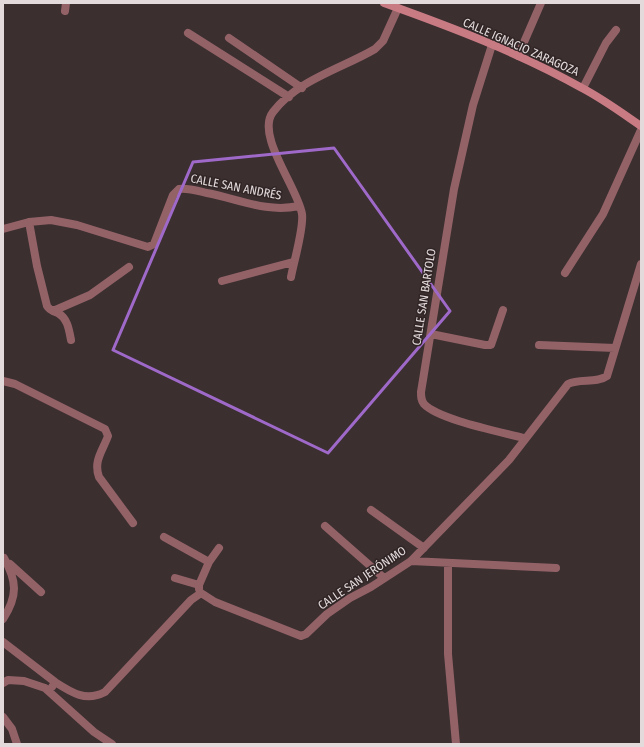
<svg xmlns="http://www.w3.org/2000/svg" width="644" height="747" font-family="'Fira Sans Condensed',sans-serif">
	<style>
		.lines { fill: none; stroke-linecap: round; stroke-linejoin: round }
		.street { stroke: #936267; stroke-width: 8 }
		.secondary { stroke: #c97b84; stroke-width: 8 }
		.marked { fill: none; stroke: #9f69c9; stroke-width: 3; stroke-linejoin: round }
		.labels { text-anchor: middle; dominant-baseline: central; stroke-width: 3; stroke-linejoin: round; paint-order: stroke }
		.street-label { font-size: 12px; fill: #e2dadb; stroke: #312526 }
	</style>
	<rect width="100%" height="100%" fill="#3b2f30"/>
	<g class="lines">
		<!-- street -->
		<path class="street" d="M 65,11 L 66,3
			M 188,33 L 289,97
			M 229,38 L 302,88
			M 492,45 L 473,105 L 454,189 L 421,392 C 421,397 421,400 424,404 C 439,420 502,432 524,438
			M 518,56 L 541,3
			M 583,88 L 606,43 L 616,30
			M 29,222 L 37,266 L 47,306 C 50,311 54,311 58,313 C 68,319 69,330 71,340
			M 3,229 L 29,222 L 51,220 L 77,225 L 148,247 L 154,244 L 173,195 L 179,189 C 188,188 198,191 207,193 C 239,199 266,213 299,206
			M 565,273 L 603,214 L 641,130
			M 291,277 C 294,261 304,228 302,214 C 298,188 255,135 273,112 C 297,80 343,68 375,49 L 383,41 L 398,8
			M 222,281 L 293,262
			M 53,311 L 90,295 L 129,267
			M 431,334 L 485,345 L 491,345 L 503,310
			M 539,345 L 615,348
			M 3,381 L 15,384 L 105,429 L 108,436 C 103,450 93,461 99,477 L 133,523
			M 371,510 L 424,548
			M 325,526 L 384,578
			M 164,537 L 209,562
			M 411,561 L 556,568
			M 10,564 L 41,592
			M 448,564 L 448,654 L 456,744
			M 175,578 L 199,585 L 199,589
			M 199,585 L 209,562 L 219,548
			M 201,593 L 215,602 L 301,636 L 306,634 L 327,614 L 350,598 L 371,587 L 411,561 L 509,460 L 568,384 C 580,378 596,384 607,376 L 641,264
			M 3,619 C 18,596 17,581 4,558
			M 3,642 L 55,682 L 52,687
			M 55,682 C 72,693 86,702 105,692 L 191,600 L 201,593
			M 3,683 L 8,680 L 24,681 L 45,688 L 94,732 L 112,744
			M 3,717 L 12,729 L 17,744"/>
		<!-- secondary -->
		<path class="secondary" d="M 384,3 C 451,27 520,53 582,88 C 603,99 622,113 641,126"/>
	</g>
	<!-- marked area -->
	<path class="marked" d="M 334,148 L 450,311 L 328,453 L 113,350 L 193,162 Z"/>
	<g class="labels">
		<!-- street labels -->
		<g class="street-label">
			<text transform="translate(521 47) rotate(24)">CALLE IGNACIO ZARAGOZA</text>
			<text transform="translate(236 187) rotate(11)">CALLE SAN ANDRÉS</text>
			<text transform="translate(424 297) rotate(-81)">CALLE SAN BARTOLO</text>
			<text transform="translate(362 578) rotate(-34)">CALLE SAN JERÓNIMO</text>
		</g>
	</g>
	<!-- border -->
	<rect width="644" height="747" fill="none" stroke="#e2dadb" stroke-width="8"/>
</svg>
